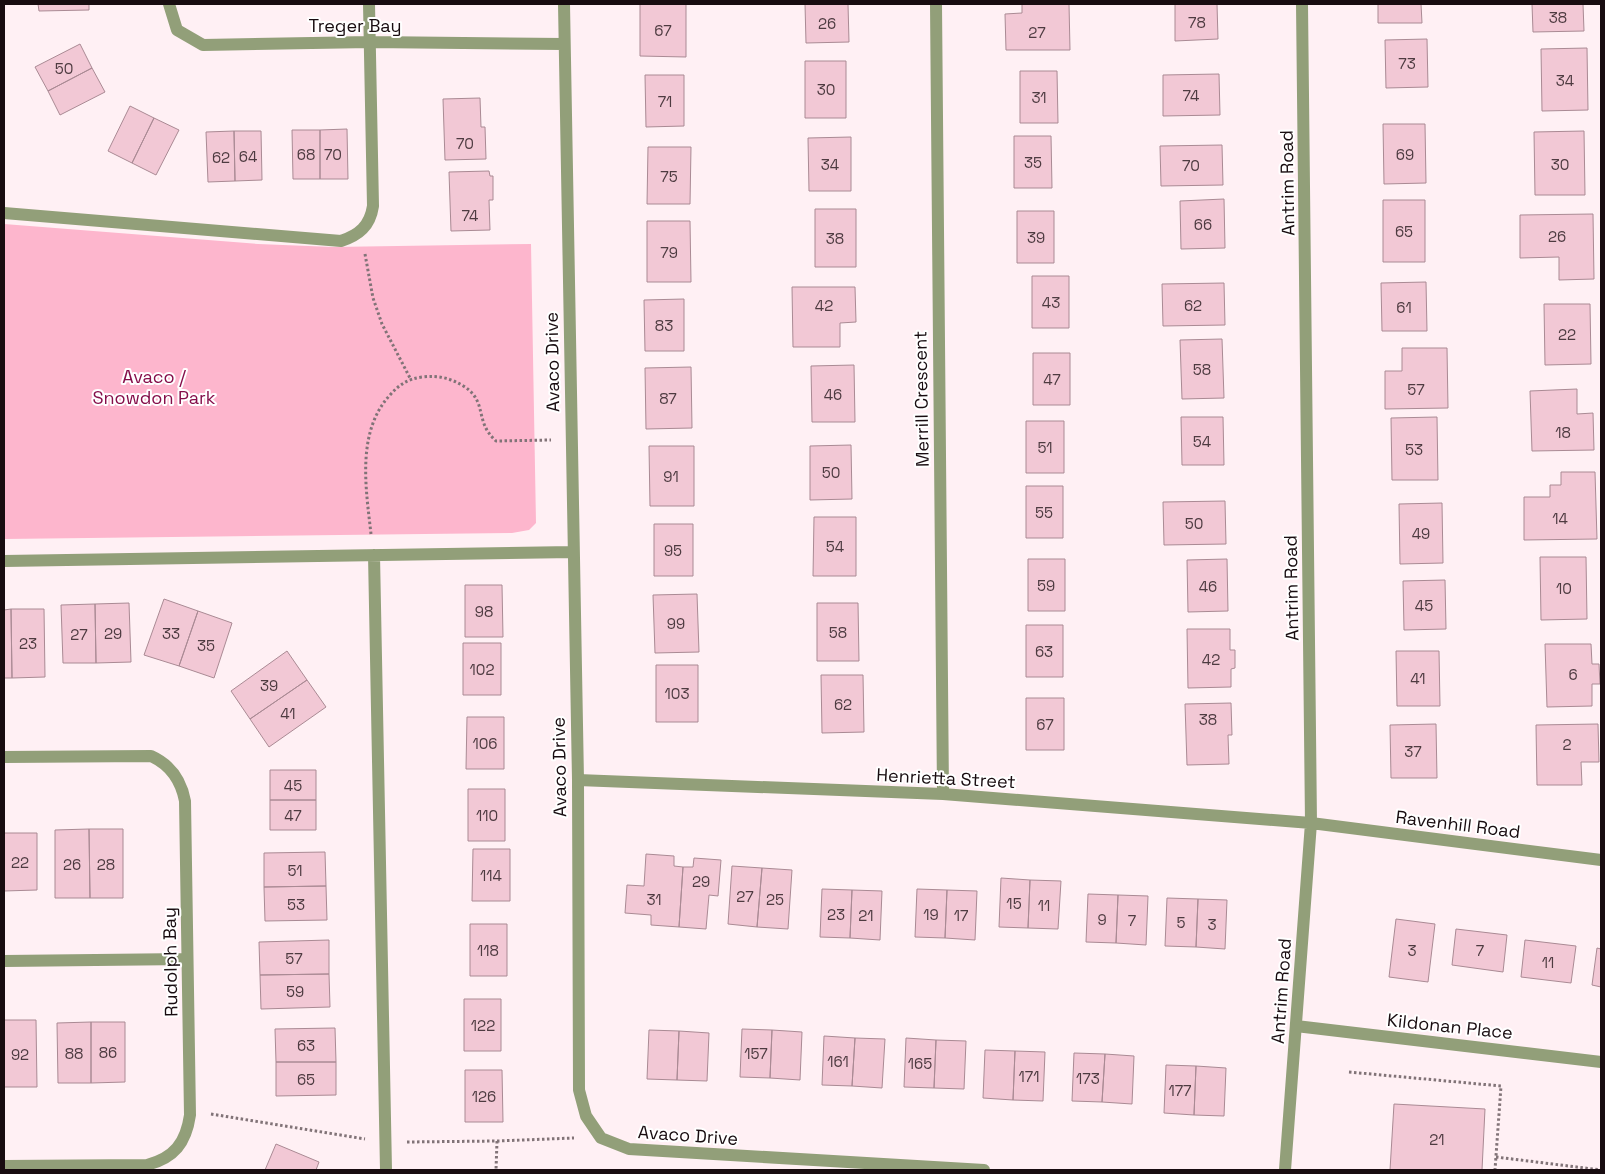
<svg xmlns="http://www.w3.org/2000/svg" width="1605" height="1174" font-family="'Space Grotesk',sans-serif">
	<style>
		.green { fill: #fdb6cd }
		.building { fill: #f2c8d5; stroke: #aa8a94 }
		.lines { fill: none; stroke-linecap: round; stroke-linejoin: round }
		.path { stroke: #817377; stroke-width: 3; stroke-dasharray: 2.5 2.5; stroke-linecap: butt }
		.minor { stroke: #929f79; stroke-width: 12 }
		.labels { text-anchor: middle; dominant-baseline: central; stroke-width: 4; stroke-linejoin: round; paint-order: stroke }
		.number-label { font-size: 15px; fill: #4e3b41 }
		.street-label { font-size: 18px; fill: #180c10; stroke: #fff }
		.park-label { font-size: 18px; fill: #850e4a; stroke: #fff }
	</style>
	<rect width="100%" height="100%" fill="#fff0f4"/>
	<!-- green -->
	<path class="green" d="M 4,224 L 258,244 L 333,247 L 531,244 L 536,523 L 529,530 L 512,533 L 4,539 Z"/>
	<!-- building -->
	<path class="building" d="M 38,4 L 89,4 L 89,10 L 39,11 Z
		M 640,4 L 686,4 L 686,57 L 640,56 Z
		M 805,4 L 848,4 L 849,42 L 806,43 Z
		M 1022,4 L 1069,4 L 1070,50 L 1006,50 L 1005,14 L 1022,13 Z
		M 1175,4 L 1217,4 L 1218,39 L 1175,41 Z
		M 1378,4 L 1421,4 L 1422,23 L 1378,23 Z
		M 1532,4 L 1583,4 L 1584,31 L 1533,32 Z
		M 1427,39 L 1428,87 L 1386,88 L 1385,40 Z
		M 80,44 L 92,68 L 48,91 L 35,67 Z
		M 1587,48 L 1588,110 L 1542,111 L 1541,49 Z
		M 805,61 L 846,61 L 846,118 L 805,118 Z
		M 92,68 L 105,92 L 60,115 L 48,91 Z
		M 1020,71 L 1057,71 L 1058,123 L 1020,123 Z
		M 1219,74 L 1220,115 L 1163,116 L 1163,75 Z
		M 645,75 L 684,75 L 684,126 L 646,127 Z
		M 480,98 L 481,127 L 485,127 L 486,159 L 445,160 L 443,99 Z
		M 130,106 L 154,118 L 132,163 L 108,151 Z
		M 154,118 L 179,130 L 156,175 L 132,163 Z
		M 1383,124 L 1425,124 L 1426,183 L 1384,184 Z
		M 347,129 L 348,179 L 320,179 L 320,130 Z
		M 292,130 L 320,130 L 320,179 L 293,179 Z
		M 234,131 L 261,131 L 262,180 L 235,181 Z
		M 234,131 L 235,181 L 208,182 L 206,132 Z
		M 1584,131 L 1585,195 L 1535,195 L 1534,132 Z
		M 1014,136 L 1051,136 L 1052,188 L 1014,188 Z
		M 851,137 L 851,191 L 809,191 L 808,138 Z
		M 1222,145 L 1223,185 L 1161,186 L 1160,146 Z
		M 648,147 L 691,147 L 690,204 L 647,204 Z
		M 489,171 L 490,176 L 493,176 L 493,200 L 489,200 L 490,230 L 451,231 L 449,172 Z
		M 1224,199 L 1225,248 L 1181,249 L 1180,201 Z
		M 1383,200 L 1425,200 L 1425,262 L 1383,262 Z
		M 815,209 L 856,209 L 856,267 L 815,267 Z
		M 1017,211 L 1054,211 L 1054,263 L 1017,263 Z
		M 1593,214 L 1594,279 L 1559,280 L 1559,257 L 1520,258 L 1520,215 Z
		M 647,221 L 690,221 L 691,282 L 647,282 Z
		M 1032,276 L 1069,276 L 1069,328 L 1032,328 Z
		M 1426,282 L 1427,331 L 1382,331 L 1381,283 Z
		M 1224,283 L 1225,325 L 1163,326 L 1162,284 Z
		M 792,287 L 855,287 L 856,322 L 840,323 L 840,347 L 793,347 Z
		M 684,299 L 684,351 L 645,351 L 644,300 Z
		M 1544,304 L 1590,304 L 1591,364 L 1545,365 Z
		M 1222,339 L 1224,398 L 1182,399 L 1180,340 Z
		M 1402,348 L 1447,348 L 1448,408 L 1385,409 L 1385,371 L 1402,371 Z
		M 1033,353 L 1070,353 L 1070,405 L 1033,405 Z
		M 854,365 L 855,422 L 812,422 L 811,366 Z
		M 691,367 L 692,428 L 646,429 L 645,368 Z
		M 1577,389 L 1577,414 L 1593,413 L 1594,450 L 1532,451 L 1530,391 Z
		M 1181,417 L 1223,417 L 1224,465 L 1182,465 Z
		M 1437,417 L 1438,480 L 1392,480 L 1391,418 Z
		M 1026,421 L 1064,421 L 1064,473 L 1026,473 Z
		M 851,445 L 852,499 L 810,500 L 810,446 Z
		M 649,446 L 694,446 L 694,506 L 650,506 Z
		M 1561,472 L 1595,472 L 1597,539 L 1524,540 L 1524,497 L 1550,497 L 1550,485 L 1561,485 Z
		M 1026,486 L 1063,486 L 1063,538 L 1026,538 Z
		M 1225,501 L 1226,544 L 1164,545 L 1163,502 Z
		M 1442,503 L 1443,563 L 1400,564 L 1399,504 Z
		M 814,517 L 856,517 L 856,576 L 813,576 Z
		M 654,524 L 693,524 L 693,576 L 654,576 Z
		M 1540,557 L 1586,557 L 1587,619 L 1541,620 Z
		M 1028,559 L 1065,559 L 1065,611 L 1028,611 Z
		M 1227,559 L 1228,611 L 1188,612 L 1187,560 Z
		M 1445,580 L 1446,629 L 1404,630 L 1403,581 Z
		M 465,585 L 502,585 L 503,637 L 465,637 Z
		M 697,594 L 699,652 L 655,653 L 653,595 Z
		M 164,599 L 198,611 L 179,666 L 144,655 Z
		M 129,603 L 131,662 L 96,663 L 95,604 Z
		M 817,603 L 858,603 L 859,661 L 817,661 Z
		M 95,604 L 96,663 L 63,663 L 61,605 Z
		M 11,609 L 44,609 L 45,677 L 12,678 Z
		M 11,609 L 12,678 L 4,678 L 4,610 Z
		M 198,611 L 232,623 L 214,678 L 179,666 Z
		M 1026,625 L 1063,625 L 1063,677 L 1026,677 Z
		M 1187,629 L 1230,629 L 1230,650 L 1235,650 L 1235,668 L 1231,669 L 1231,687 L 1188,688 Z
		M 463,643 L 501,643 L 501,695 L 463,695 Z
		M 1545,644 L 1591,644 L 1592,664 L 1599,664 L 1600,684 L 1592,684 L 1592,706 L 1547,707 Z
		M 287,651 L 307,680 L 250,719 L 231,691 Z
		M 1396,651 L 1439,651 L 1440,706 L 1397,706 Z
		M 656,665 L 698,665 L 698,722 L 656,722 Z
		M 821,675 L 863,675 L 864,732 L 822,733 Z
		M 307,680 L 326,707 L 269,747 L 250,719 Z
		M 1026,698 L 1064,698 L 1064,750 L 1026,750 Z
		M 1231,703 L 1232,735 L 1228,735 L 1229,764 L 1187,765 L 1185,704 Z
		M 467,717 L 504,717 L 504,769 L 466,769 Z
		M 1436,724 L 1437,778 L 1391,778 L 1390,725 Z
		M 1598,724 L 1599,762 L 1581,762 L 1582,785 L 1537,785 L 1536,725 Z
		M 270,770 L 316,770 L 316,800 L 270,800 Z
		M 468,789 L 505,789 L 505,841 L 468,841 Z
		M 270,800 L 316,800 L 316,830 L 270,830 Z
		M 89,829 L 90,898 L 55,898 L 55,830 Z
		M 89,829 L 123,829 L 123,898 L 90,898 Z
		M 4,833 L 37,833 L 37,890 L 4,891 Z
		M 473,849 L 510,849 L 510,901 L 472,901 Z
		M 325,852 L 326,886 L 264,887 L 264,853 Z
		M 646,854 L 674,856 L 674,866 L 683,867 L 679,927 L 651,925 L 651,915 L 625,913 L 627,885 L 644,886 Z
		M 694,858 L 721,860 L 718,896 L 709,895 L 706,929 L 679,927 L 683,867 L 693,867 Z
		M 732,866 L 762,868 L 757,927 L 728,924 Z
		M 762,868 L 792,870 L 788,929 L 757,927 Z
		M 1001,878 L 1030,880 L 1028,928 L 999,927 Z
		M 1030,880 L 1061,881 L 1058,929 L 1028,928 Z
		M 326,886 L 327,920 L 265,921 L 264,887 Z
		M 822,889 L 852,890 L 850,938 L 820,937 Z
		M 917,889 L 947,890 L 945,938 L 915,937 Z
		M 852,890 L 882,891 L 880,940 L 850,938 Z
		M 947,890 L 977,891 L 975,940 L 945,938 Z
		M 1088,894 L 1118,895 L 1116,943 L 1086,942 Z
		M 1118,895 L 1148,896 L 1146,945 L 1116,943 Z
		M 1167,898 L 1198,899 L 1196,947 L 1165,946 Z
		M 1198,899 L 1227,900 L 1225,949 L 1196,947 Z
		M 1396,919 L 1435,924 L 1428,982 L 1389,977 Z
		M 470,924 L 507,924 L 507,976 L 470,976 Z
		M 1456,929 L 1507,935 L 1503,972 L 1452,965 Z
		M 329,940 L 329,974 L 260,975 L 259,942 Z
		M 1525,940 L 1576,946 L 1571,983 L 1521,977 Z
		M 1597,948 L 1601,949 L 1601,987 L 1592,985 Z
		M 329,974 L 330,1007 L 261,1009 L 260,975 Z
		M 464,999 L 501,999 L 501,1051 L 464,1051 Z
		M 4,1020 L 36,1020 L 37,1087 L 4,1087 Z
		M 91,1022 L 125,1022 L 125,1082 L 91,1083 Z
		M 91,1022 L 91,1083 L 58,1083 L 57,1023 Z
		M 335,1028 L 336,1062 L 276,1062 L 275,1029 Z
		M 742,1029 L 772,1030 L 770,1078 L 740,1077 Z
		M 649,1030 L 679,1031 L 677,1080 L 647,1079 Z
		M 772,1030 L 802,1032 L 800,1080 L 770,1078 Z
		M 679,1031 L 709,1033 L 707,1081 L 677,1080 Z
		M 824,1036 L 855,1038 L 852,1086 L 822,1085 Z
		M 855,1038 L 885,1039 L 882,1088 L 852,1086 Z
		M 906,1038 L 936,1040 L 934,1088 L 904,1087 Z
		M 936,1040 L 966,1041 L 964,1089 L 934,1088 Z
		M 985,1050 L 1015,1051 L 1013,1100 L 983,1098 Z
		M 1015,1051 L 1045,1052 L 1043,1101 L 1013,1100 Z
		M 1074,1053 L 1105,1054 L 1102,1102 L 1072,1101 Z
		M 1105,1054 L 1134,1056 L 1132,1104 L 1102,1102 Z
		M 276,1062 L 336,1062 L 336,1095 L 276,1096 Z
		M 1166,1065 L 1196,1066 L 1194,1115 L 1164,1113 Z
		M 1196,1066 L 1226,1068 L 1224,1116 L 1194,1115 Z
		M 465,1070 L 502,1070 L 503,1122 L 465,1122 Z
		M 1394,1104 L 1485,1109 L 1482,1170 L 1390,1170 Z
		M 276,1144 L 319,1162 L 316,1170 L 265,1170 Z"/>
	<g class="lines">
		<!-- path -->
		<path class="path" d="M 365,254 L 373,298 L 382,324 L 410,378
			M 371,534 C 366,489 356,432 390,395 C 399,385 407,379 422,377 C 438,375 451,378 465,387 C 488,403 474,421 496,441 L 551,440
			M 1349,1072 L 1501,1086 L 1495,1170
			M 211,1114 L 365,1139
			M 497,1141 L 574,1138
			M 407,1142 L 497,1141 L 496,1170
			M 1496,1157 L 1601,1170"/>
		<!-- minor -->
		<path class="minor" d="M 169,4 L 177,30 L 203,45 L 370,42 L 564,44
			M 564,4 L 578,780 L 579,1090 L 586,1116 L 601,1138 L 629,1149 L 984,1170
			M 936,4 L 943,794
			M 4,213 L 341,241 C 359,235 370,226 373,206 L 369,4
			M 374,555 L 386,1170
			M 4,561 L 573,552
			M 4,757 L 151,756 C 171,765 181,780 185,801 L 190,1115 C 186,1143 174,1158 147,1165 L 4,1166
			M 578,780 L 943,794 L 1311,823 L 1601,860
			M 4,961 L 187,959
			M 1296,1026 L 1601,1062
			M 1285,1170 L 1311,823 L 1302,4"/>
	</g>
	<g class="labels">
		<!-- number labels -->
		<g class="number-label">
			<text x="1558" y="17">38</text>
			<text x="1197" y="22">78</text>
			<text x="827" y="23">26</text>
			<text x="663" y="30">67</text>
			<text x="1037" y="32">27</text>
			<text x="1407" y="63">73</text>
			<text x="64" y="68">50</text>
			<text x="1565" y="80">34</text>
			<text x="826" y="89">30</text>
			<text x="1191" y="95">74</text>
			<text x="1039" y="97">31</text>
			<text x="665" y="101">71</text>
			<text x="465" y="143">70</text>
			<text x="306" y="154">68</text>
			<text x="333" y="154">70</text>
			<text x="1405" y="154">69</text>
			<text x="248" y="156">64</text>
			<text x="221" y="157">62</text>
			<text x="1033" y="162">35</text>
			<text x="830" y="164">34</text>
			<text x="1560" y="164">30</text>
			<text x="1191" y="165">70</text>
			<text x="669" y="176">75</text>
			<text x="470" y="215">74</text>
			<text x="1203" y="224">66</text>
			<text x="1404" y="231">65</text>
			<text x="1557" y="236">26</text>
			<text x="1036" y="237">39</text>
			<text x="835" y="238">38</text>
			<text x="669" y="252">79</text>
			<text x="1051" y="302">43</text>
			<text x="824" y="305">42</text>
			<text x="1193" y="305">62</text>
			<text x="1404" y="307">61</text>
			<text x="664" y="325">83</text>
			<text x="1567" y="334">22</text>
			<text x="1202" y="369">58</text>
			<text x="1052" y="379">47</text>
			<text x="1416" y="389">57</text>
			<text x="833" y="394">46</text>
			<text x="668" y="398">87</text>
			<text x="1563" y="432">18</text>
			<text x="1202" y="441">54</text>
			<text x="1045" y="447">51</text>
			<text x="1414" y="449">53</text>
			<text x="831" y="472">50</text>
			<text x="671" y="476">91</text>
			<text x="1044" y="512">55</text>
			<text x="1560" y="518">14</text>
			<text x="1194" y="523">50</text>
			<text x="1421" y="533">49</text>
			<text x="835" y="546">54</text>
			<text x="673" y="550">95</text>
			<text x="1046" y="585">59</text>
			<text x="1208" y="586">46</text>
			<text x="1564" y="588">10</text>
			<text x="1424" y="605">45</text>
			<text x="484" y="611">98</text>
			<text x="676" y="623">99</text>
			<text x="838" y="632">58</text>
			<text x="113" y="633">29</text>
			<text x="171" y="633">33</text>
			<text x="79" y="634">27</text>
			<text x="28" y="643">23</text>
			<text x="206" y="645">35</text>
			<text x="1044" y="651">63</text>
			<text x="1211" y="659">42</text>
			<text x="482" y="669">102</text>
			<text x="1573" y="674">6</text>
			<text x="1418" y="678">41</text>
			<text x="269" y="685">39</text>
			<text x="677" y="693">103</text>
			<text x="843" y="704">62</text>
			<text x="288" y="713">41</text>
			<text x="1208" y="719">38</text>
			<text x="1045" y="724">67</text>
			<text x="485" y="743">106</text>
			<text x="1567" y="744">2</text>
			<text x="1413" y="751">37</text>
			<text x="293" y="785">45</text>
			<text x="293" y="815">47</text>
			<text x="487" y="815">110</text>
			<text x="20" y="862">22</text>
			<text x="72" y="864">26</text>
			<text x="106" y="864">28</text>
			<text x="295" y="870">51</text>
			<text x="491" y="875">114</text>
			<text x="701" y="881">29</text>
			<text x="745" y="896">27</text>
			<text x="654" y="899">31</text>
			<text x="775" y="899">25</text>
			<text x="1014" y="903">15</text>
			<text x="296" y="904">53</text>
			<text x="1044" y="905">11</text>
			<text x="836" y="914">23</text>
			<text x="931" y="914">19</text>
			<text x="866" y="915">21</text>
			<text x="961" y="915">17</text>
			<text x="1102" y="919">9</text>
			<text x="1132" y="920">7</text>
			<text x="1181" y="922">5</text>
			<text x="1212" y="924">3</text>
			<text x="488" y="950">118</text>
			<text x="1412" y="950">3</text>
			<text x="1480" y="950">7</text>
			<text x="294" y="958">57</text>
			<text x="1548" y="962">11</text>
			<text x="295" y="991">59</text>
			<text x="483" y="1025">122</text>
			<text x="306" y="1045">63</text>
			<text x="108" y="1052">86</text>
			<text x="74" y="1053">88</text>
			<text x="756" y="1053">157</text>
			<text x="20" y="1054">92</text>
			<text x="838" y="1061">161</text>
			<text x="920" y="1063">165</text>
			<text x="1029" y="1076">171</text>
			<text x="1088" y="1078">173</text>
			<text x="306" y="1079">65</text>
			<text x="1180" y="1090">177</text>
			<text x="484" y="1096">126</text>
			<text x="1437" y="1139">21</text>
		</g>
		<!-- street labels -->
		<g class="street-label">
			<text x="355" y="25">Treger Bay</text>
			<text transform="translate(1287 183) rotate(-91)">Antrim Road</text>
			<text transform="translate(552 362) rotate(-91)">Avaco Drive</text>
			<text transform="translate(921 399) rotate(-91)">Merrill Crescent</text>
			<text transform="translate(1291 588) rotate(-91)">Antrim Road</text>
			<text transform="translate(559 767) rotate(-91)">Avaco Drive</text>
			<text transform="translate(946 778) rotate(3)">Henrietta Street</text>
			<text transform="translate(1458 824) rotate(7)">Ravenhill Road</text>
			<text transform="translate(170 962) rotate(-91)">Rudolph Bay</text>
			<text transform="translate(1281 991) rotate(-86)">Antrim Road</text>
			<text transform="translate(1450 1026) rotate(6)">Kildonan Place</text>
			<text transform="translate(688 1135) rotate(4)">Avaco Drive</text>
		</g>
		<!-- park labels -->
		<g class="park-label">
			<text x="154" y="376">Avaco /<tspan x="154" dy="21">Snowdon Park</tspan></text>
		</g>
	</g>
	<!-- border -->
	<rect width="1605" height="1174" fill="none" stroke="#180c10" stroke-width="10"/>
</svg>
